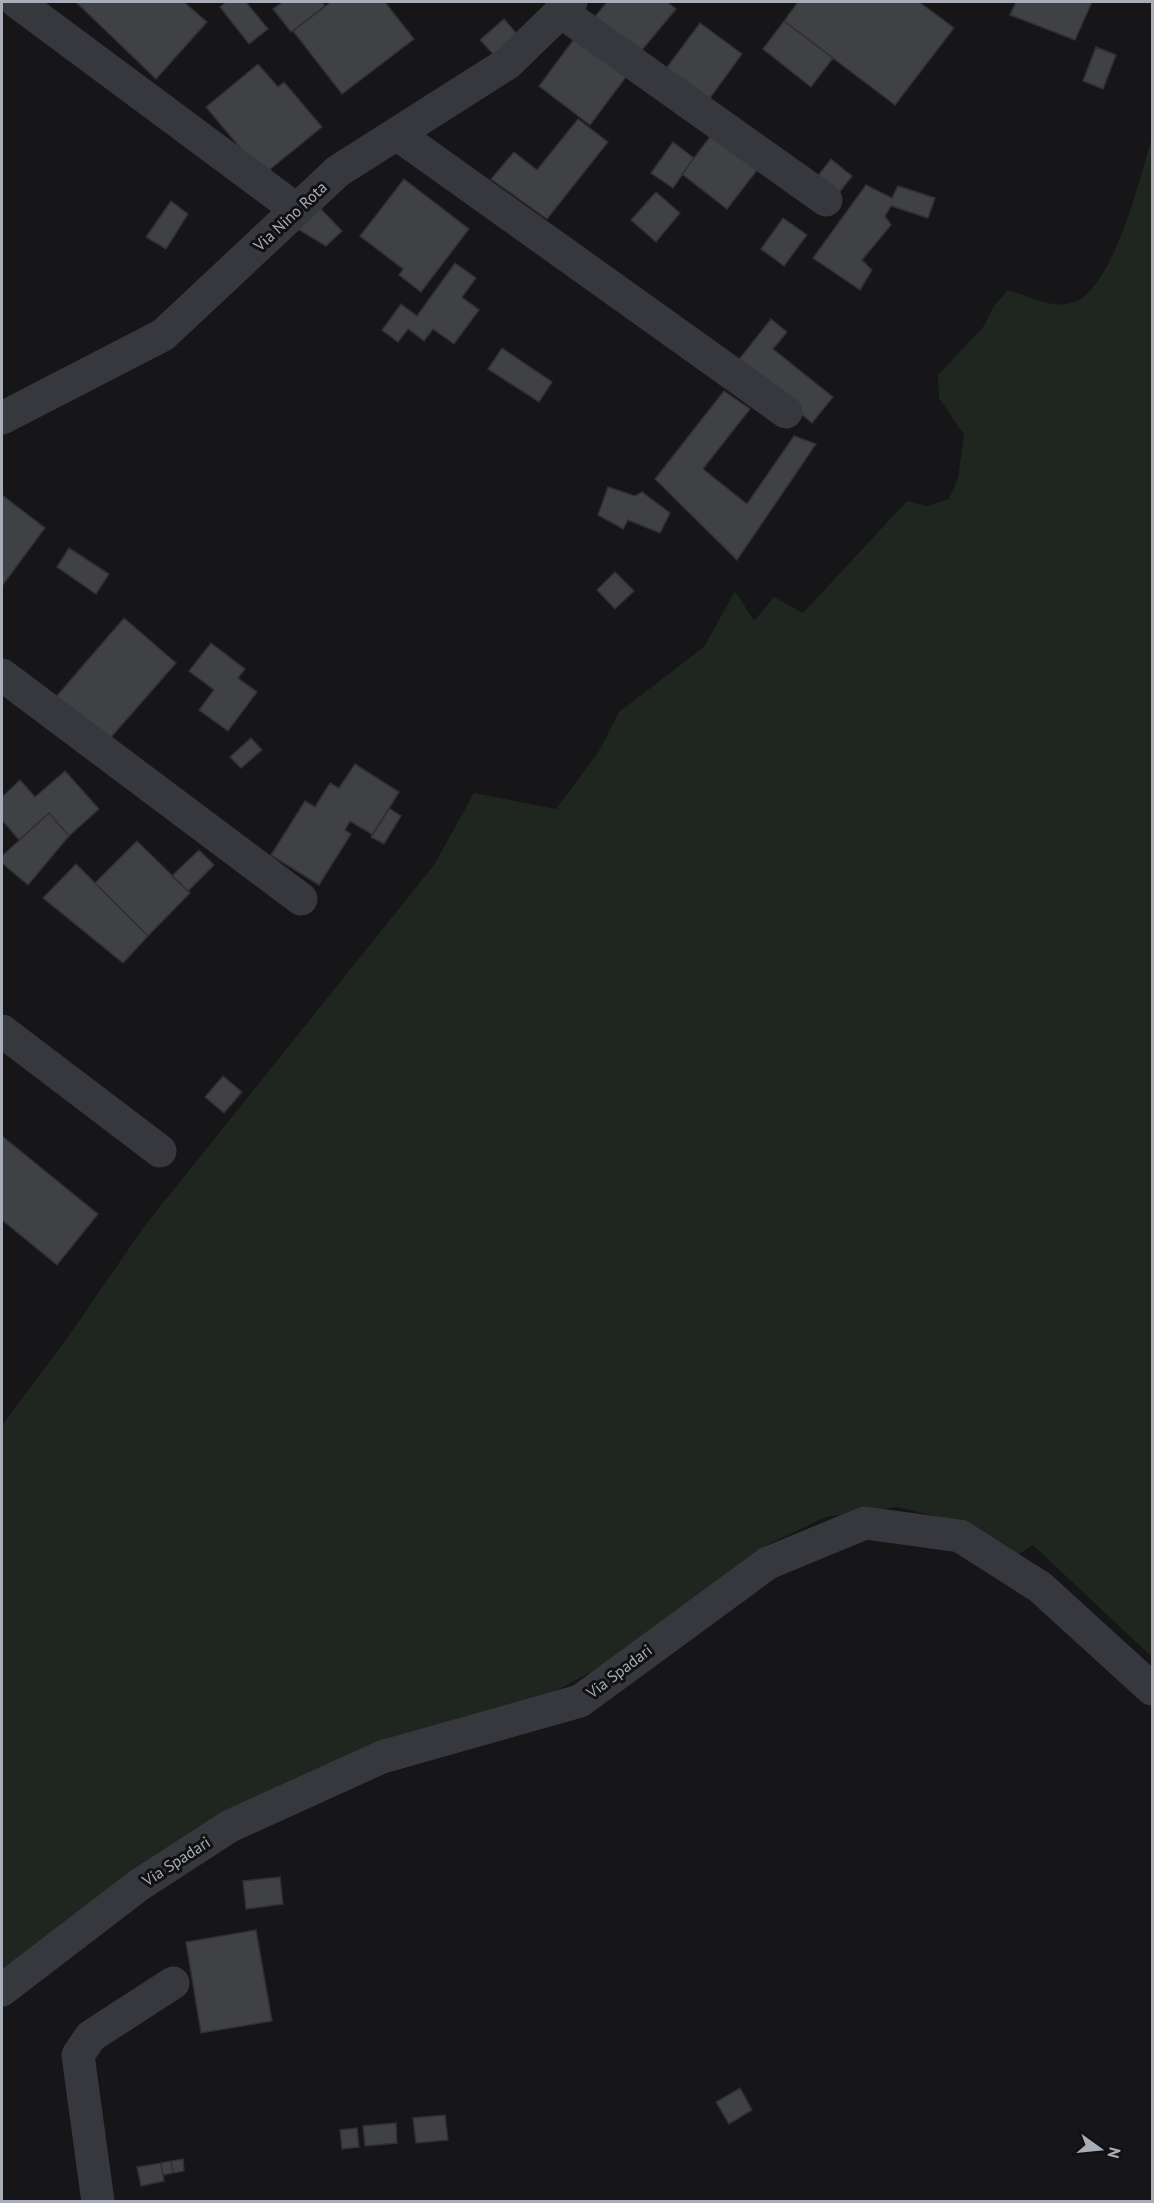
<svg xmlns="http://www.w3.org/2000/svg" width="1154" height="2203" font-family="'PT Sans',sans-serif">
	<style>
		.green { fill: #1e261f }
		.building { fill: #404145; stroke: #303034; stroke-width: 1.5 }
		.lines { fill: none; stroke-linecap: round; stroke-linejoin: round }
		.minor { stroke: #37383d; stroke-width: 33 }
		.labels { text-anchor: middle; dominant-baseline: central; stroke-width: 6; stroke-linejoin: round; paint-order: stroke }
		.street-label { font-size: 16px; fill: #a8adb8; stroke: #111113 }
	</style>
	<rect width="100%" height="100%" fill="#161618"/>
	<!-- green -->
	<path class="green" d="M 1152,138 L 1152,1657 L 1033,1545 L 1018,1555 L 943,1518 L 897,1507 L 826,1517 L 767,1545 L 605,1664 L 552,1693 L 379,1744 L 2,1979 L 2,1425 L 63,1344 L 146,1224 L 434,865 L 474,793 L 556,809 L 599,751 L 619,712 L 704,647 L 735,591 L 754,621 L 774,597 L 803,613 L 907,501 L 927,506 L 949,499 L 958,478 L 964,435 L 939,398 L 938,375 L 984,326 L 994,306 L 1008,290 C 1029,296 1052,310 1075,302 C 1114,286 1140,177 1152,138 Z"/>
	<!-- building -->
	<path class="building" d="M 76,2 L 184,2 L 207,22 L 156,79 Z
		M 226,2 L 246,2 L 268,29 L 249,44 L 220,7 Z
		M 283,2 L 322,2 L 325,6 L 291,32 L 273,9 Z
		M 331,2 L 385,2 L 414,39 L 342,94 L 293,31 Z
		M 607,2 L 667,2 L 676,9 L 637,56 L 593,19 Z
		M 798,2 L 919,2 L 954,28 L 895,105 L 784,21 Z
		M 1016,2 L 1092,2 L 1075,40 L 1010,15 Z
		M 504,19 L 517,34 L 494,55 L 480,40 Z
		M 784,21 L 833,58 L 811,87 L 763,49 Z
		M 700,23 L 742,54 L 705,105 L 662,74 Z
		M 574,39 L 626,77 L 590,125 L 539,86 Z
		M 1096,47 L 1116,55 L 1103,89 L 1083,81 Z
		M 258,64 L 278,87 L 284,82 L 322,127 L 263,175 L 206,107 Z
		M 578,119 L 608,142 L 547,219 L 491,179 L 514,152 L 537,170 Z
		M 712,134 L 758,169 L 727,209 L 682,174 Z
		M 673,142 L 694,158 L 673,188 L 651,173 Z
		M 831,159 L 852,176 L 835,198 L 813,182 Z
		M 404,179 L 469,229 L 421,292 L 399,275 L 403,269 L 360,236 Z
		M 866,185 L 892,198 L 898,186 L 935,198 L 928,218 L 891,206 L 885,216 L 891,225 L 862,260 L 872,270 L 860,290 L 813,258 Z
		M 656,192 L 680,213 L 656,242 L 631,220 Z
		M 171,201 L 188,214 L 166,249 L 146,237 Z
		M 320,208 L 342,231 L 326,246 L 296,228 Z
		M 783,218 L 807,235 L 784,266 L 761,249 Z
		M 455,263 L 476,278 L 462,297 L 479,310 L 454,344 L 433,329 L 424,341 L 408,329 L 398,342 L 382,330 L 401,304 L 417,316 Z
		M 771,319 L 787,332 L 773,349 L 833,397 L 812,423 L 737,362 Z
		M 502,348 L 552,382 L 539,402 L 488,369 Z
		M 724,391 L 750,409 L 703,469 L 747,504 L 794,436 L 816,444 L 737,560 L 655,479 Z
		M 608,487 L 635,496 L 642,492 L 670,513 L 660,533 L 628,520 L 623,529 L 598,515 Z
		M 2,495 L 45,528 L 2,586 Z
		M 69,548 L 109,574 L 96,594 L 57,567 Z
		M 615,572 L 634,591 L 615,609 L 597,590 Z
		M 124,618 L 176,663 L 106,743 L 55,698 Z
		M 211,643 L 245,669 L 238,678 L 257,692 L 228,731 L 199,710 L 214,690 L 189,671 Z
		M 251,738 L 262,750 L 241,768 L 230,757 Z
		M 355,764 L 399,792 L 373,835 L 350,821 L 345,830 L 351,834 L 319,885 L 271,855 L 305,801 L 315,807 L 330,783 L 339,788 Z
		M 65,771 L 99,809 L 69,836 L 49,813 L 19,840 L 2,820 L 2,797 L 20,780 L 35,797 Z
		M 389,808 L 401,816 L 384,844 L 371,837 Z
		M 49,813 L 69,836 L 28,885 L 2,863 L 2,856 Z
		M 137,841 L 190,893 L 148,936 L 95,883 Z
		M 199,850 L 214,865 L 188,891 L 172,876 Z
		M 76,864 L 148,936 L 123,963 L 43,898 Z
		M 223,1076 L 242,1092 L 224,1113 L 205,1097 Z
		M 2,1136 L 98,1214 L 57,1265 L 2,1220 Z
		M 280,1877 L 283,1904 L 246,1909 L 243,1881 Z
		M 256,1930 L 272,2021 L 201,2033 L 186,1942 Z
		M 740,2088 L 752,2110 L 729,2124 L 716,2102 Z
		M 445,2115 L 448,2140 L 416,2143 L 413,2118 Z
		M 396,2123 L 397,2143 L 365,2146 L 363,2126 Z
		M 357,2128 L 359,2147 L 342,2149 L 340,2130 Z
		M 183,2159 L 184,2171 L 173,2173 L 171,2161 Z
		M 171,2161 L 173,2173 L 163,2175 L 161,2163 Z
		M 161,2163 L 164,2181 L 141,2186 L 137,2167 Z"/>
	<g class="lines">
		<!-- minor -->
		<path class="minor" d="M 17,2 L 297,210
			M 560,11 L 826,200
			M 397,134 L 786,412
			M 2,418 L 163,335 L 338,171 L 508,63 L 571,2
			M 2,675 L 301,899
			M 2,1031 L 160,1151
			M 2,1990 L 139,1885 L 230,1826 L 382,1757 L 580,1701 L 768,1563 L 865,1523 L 960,1536 L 1040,1587 L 1152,1689
			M 98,2202 L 78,2055 L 91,2036 L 173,1983"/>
	</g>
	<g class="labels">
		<!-- street labels -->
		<g class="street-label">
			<text transform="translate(290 216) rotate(-43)">Via Nino Rota</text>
			<text transform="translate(619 1671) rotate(-37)">Via Spadari</text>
			<text transform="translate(176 1861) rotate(-33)">Via Spadari</text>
		</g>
	</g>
	<!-- border -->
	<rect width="1154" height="2203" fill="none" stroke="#a8adb8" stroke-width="6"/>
	<!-- north arrow -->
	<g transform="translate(1100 2149) rotate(105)" stroke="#111113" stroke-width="4.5" paint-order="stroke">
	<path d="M0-4.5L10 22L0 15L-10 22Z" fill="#a8adb8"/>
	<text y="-9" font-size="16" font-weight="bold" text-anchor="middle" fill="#a8adb8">N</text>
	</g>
</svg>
